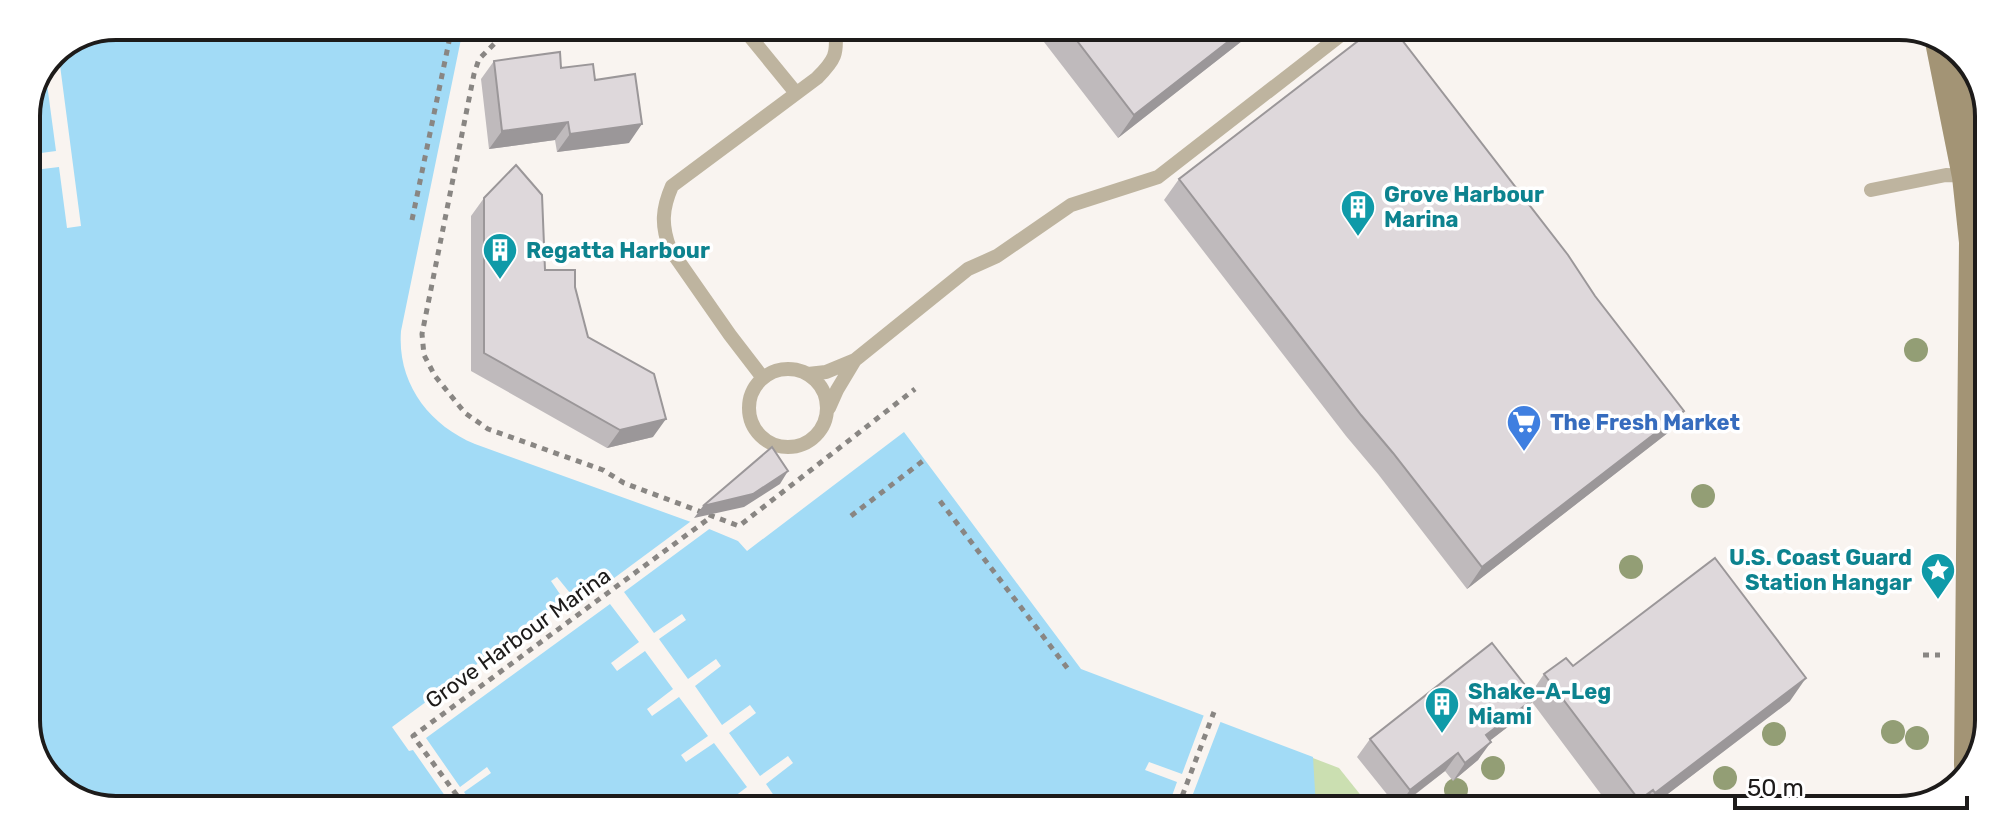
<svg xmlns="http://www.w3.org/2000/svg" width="2015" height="836" font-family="Rubik,sans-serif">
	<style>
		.green { fill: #cbdfb1 }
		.water { fill: #a2dbf6 }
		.pier { fill: #f9f4f0 }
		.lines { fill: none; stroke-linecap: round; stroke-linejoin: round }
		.path { stroke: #898683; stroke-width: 5; stroke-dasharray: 6 6; stroke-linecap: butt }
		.service { stroke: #beb49f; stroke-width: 14 }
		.secondary { stroke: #a39475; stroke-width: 38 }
		.tree { fill: #939e75 }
		.wall { fill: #bfbabc }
		.shaded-wall { fill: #9b9799 }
		.building { fill: #ded8db; stroke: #9b9799; stroke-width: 2 }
		.labels { text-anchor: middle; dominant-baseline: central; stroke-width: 7; stroke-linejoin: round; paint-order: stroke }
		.culture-label { font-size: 22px; font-weight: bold; fill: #0d838f; stroke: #fff; text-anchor: start }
		.shop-label { font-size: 22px; font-weight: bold; fill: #366cbe; stroke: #fff; text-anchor: start }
		.street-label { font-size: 22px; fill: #1d1b1a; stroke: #fff }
		.rim { fill: none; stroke: #1d1b1a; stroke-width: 4 }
	</style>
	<rect width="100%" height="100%" fill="#f9f4f0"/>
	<!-- green -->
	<path class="green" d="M 1292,750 L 1339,768 L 1371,808 L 1288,808 Z"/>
	<!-- water -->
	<path class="water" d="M 116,26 L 468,27 L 466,39 L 461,39 L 401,331 C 397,383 429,425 475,444 L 702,526 L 738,541 L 747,551 L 904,432 L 1081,669 L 1313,757 L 1316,808 L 82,803 L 44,775 L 26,727 L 26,110 L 53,52 Z"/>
	<!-- pier -->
	<path class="pier" d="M 58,50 L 81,226 L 67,228 L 59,167 L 26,171 L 26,155 L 56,151 L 45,69 L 53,52 Z
		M 694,519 L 712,527 L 624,592 L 654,633 L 682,614 L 686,620 L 659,639 L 688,679 L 716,659 L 721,666 L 695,686 L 722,725 L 750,705 L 756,713 L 729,733 L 760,776 L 788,756 L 793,763 L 766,784 L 781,806 L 760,806 L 752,795 L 736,806 L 722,806 L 747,787 L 714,743 L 686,762 L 681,755 L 708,736 L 679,697 L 652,716 L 647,709 L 673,689 L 645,651 L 617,671 L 611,663 L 639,642 L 610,604 L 426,738 L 460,787 L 487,767 L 491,773 L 464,792 L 473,805 L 450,803 L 413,750 L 409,751 L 392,727 L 564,600 L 551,581 L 557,577 L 579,604 Z
		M 1205,712 L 1222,718 L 1188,807 L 1168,807 L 1177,782 L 1145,770 L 1149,762 L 1182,774 Z"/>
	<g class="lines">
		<!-- path -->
		<path class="path" d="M 511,27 L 479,59 L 474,74 L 422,334 L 424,355 L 435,376 L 465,413 L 488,429 L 603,470 L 624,483 L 739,526 L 915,389
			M 412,220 L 452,27
			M 940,501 L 1068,669
			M 851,516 L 924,460
			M 1923,655 L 1940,655
			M 464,805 L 413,736 L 711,517
			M 1178,807 L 1214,712"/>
		<!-- service -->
		<path class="service" d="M 743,28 L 796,93
			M 1871,190 L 1946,175 L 1971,176
			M749 408a39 39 0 1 1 78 0a39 39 0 1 1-78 0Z
			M 808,374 L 826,372 L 855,360 L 968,269 L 997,256 L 1071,205 L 1158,177 L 1346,31
			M 763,378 L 730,335 L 670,249 C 661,225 662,209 672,186 L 817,78 C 835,60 838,54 835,29
			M 829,408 L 837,390 L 855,360"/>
		<!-- secondary -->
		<path class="secondary" d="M 1944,41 L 1971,176 L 1978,242 L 1973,765"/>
	</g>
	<!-- trees -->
	<g class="tree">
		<circle cx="1916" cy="350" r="12"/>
		<circle cx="1703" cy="496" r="12"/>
		<circle cx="1631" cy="567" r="12"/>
		<circle cx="1893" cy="732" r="12"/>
		<circle cx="1774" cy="734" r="12"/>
		<circle cx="1917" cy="738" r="12"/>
		<circle cx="1493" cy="768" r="12"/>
		<circle cx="1725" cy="778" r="12"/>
		<circle cx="1456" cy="790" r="12"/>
	</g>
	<!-- wall -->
	<path class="wall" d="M 1034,29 L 1256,30 L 1118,138 Z
		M 494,61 L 561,68 L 595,80 L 629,143 L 557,152 L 555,140 L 489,149 L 481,79 Z
		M 1179,179 L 1669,432 L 1467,589 L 1378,474 L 1346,436 L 1164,200 Z
		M 484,198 L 545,270 L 575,287 L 588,337 L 653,437 L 607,448 L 471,371 L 471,216 Z
		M 1573,666 L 1790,701 L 1648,809 L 1612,809 L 1532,702 L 1522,716 L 1490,740 L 1478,760 L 1453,781 L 1445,771 L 1398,808 L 1357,757 L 1370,739 L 1531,693 L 1544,674 Z"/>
	<!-- shaded-wall -->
	<path class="shaded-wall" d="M 1243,30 L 1256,30 L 1118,138 L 1134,115 Z
		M 568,122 L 555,140 L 489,149 L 502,131 Z
		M 642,124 L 629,143 L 557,152 L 570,134 Z
		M 1684,411 L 1669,432 L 1467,589 L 1482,567 Z
		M 666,419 L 653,437 L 607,448 L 620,430 Z
		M 788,471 L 780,484 L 744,507 L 694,518 L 703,506 Z
		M 1806,678 L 1790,701 L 1648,809 L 1644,809 L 1655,793 Z
		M 1535,698 L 1522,716 L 1474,753 L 1486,735 Z
		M 1491,742 L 1478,760 L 1453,781 L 1465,763 Z
		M 1458,753 L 1445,771 L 1397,808 L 1410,790 Z
		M 1653,790 L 1640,809 L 1632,809 L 1639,800 Z"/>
	<!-- building -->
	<path class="building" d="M 1068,29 L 1243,30 L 1134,115 Z
		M 1371,31 L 1395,31 L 1568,255 L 1595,296 L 1684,411 L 1482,567 L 1393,453 L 1361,415 L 1179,179 Z
		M 560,52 L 561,68 L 593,64 L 595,80 L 635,74 L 642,124 L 570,134 L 568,122 L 502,131 L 494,61 Z
		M 516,165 L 542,195 L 545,270 L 575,270 L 575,287 L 588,337 L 654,374 L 666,419 L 620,430 L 484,353 L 484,198 Z
		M 772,447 L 788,471 L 753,494 L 703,506 Z
		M 1715,558 L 1806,678 L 1655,793 L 1653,790 L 1639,800 L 1544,674 L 1566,658 L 1573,666 Z
		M 1492,643 L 1535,698 L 1486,735 L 1491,742 L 1465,763 L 1458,753 L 1410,790 L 1370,739 Z"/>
	<!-- icons -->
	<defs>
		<g id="building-pin" transform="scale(1.8)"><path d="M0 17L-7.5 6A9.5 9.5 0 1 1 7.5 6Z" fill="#0f9aa8" stroke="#fff"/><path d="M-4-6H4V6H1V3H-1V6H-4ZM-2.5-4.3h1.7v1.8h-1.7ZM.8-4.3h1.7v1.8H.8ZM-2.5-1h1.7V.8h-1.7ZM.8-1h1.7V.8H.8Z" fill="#fff"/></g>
		<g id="supermarket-pin" transform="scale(1.8)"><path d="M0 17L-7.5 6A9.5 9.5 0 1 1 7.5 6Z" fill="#3f7fe0" stroke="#fff"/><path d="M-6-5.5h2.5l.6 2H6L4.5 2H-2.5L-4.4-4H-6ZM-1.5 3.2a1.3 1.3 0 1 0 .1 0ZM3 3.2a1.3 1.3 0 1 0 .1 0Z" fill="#fff"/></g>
		<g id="sight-pin" transform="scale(1.8)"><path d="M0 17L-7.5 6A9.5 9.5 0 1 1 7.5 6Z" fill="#0f9aa8" stroke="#fff"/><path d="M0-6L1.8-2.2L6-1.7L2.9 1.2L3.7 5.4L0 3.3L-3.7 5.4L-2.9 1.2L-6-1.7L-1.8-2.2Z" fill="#fff"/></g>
	</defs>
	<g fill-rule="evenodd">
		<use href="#building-pin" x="1358" y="207"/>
		<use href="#building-pin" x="500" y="250"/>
		<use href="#supermarket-pin" x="1524" y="422"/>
		<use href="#sight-pin" x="1938" y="570"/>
		<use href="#building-pin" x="1442" y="704"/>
	</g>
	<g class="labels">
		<!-- culture labels -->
		<g class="culture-label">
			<text x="1384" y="194">Grove Harbour<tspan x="1384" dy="25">Marina</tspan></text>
			<text x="526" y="250">Regatta Harbour</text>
			<text x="1912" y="557" text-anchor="end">U.S. Coast Guard<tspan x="1912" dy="25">Station Hangar</tspan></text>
			<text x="1468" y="691">Shake-A-Leg<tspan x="1468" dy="25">Miami</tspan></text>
		</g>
		<!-- shop labels -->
		<g class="shop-label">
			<text x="1550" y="422">The Fresh Market</text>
		</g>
		<!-- street labels -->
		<g class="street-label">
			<text transform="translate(518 638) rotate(-36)">Grove Harbour Marina</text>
		</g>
	</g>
	<!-- crop -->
	<path d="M0 0H2015V836H0ZM116 40H1899A76 76 0 0 1 1975 116V720A76 76 0 0 1 1899 796H116A76 76 0 0 1 40 720V116A76 76 0 0 1 116 40Z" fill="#fff" fill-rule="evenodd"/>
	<path class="rim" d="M116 40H1899A76 76 0 0 1 1975 116V720A76 76 0 0 1 1899 796H116A76 76 0 0 1 40 720V116A76 76 0 0 1 116 40Z"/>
	<!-- scale -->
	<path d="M1735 796v12h232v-12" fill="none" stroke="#1d1b1a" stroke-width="4"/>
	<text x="1747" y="796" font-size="24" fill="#1d1b1a" stroke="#ffffff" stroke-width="6" paint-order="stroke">50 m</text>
</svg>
